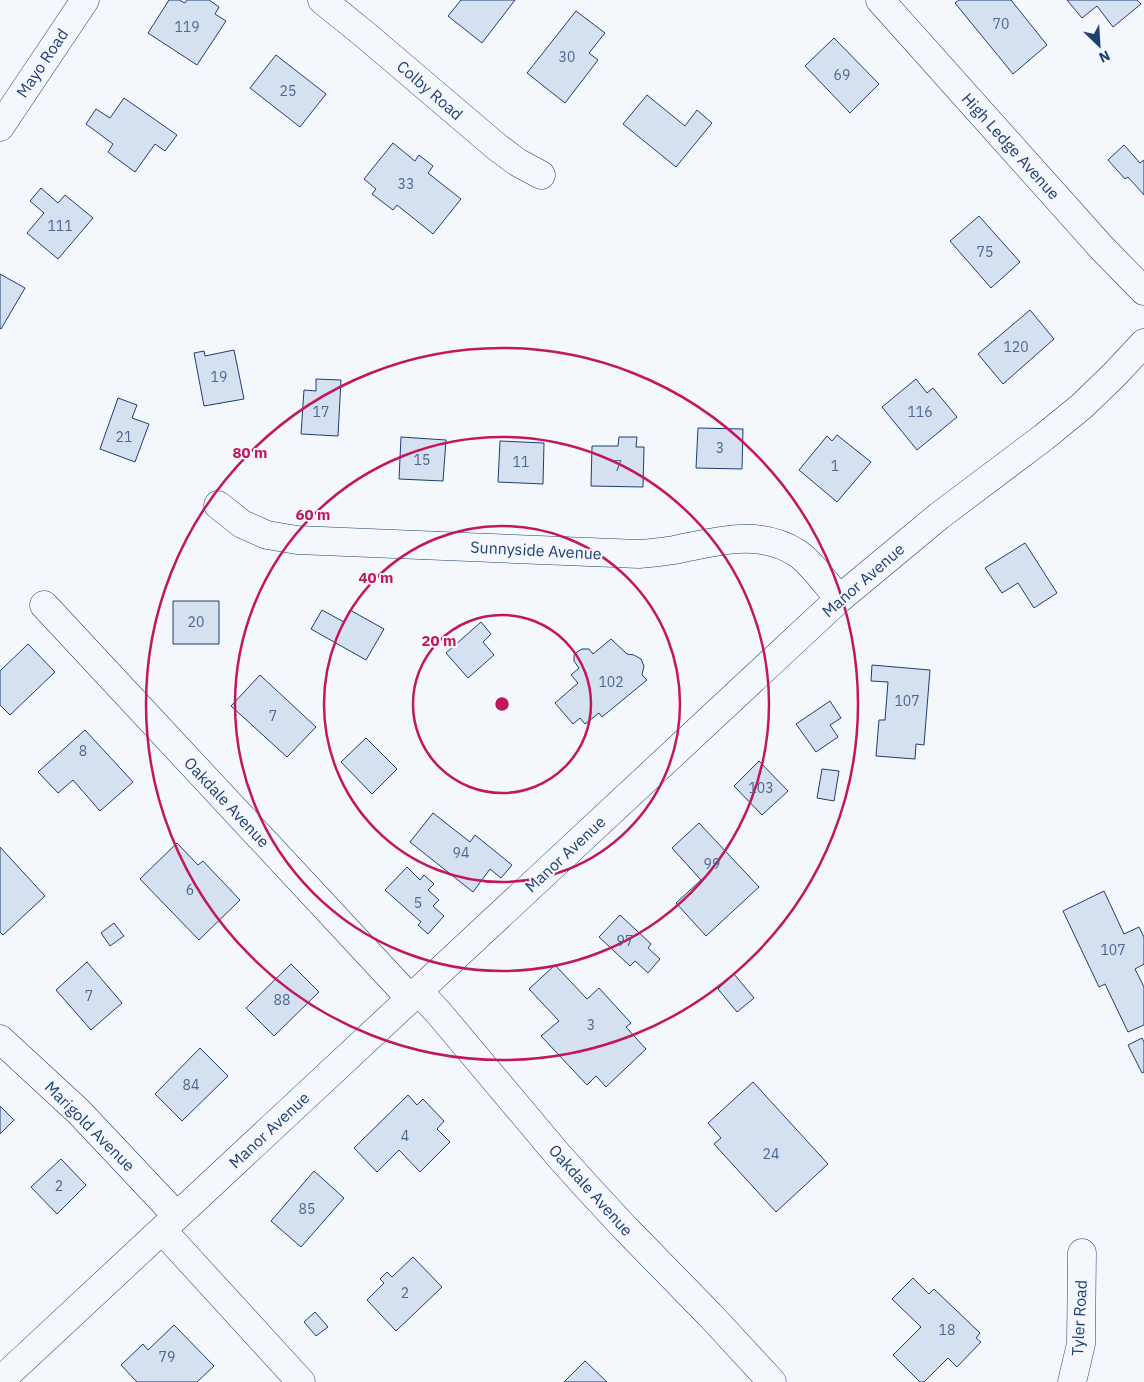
<svg xmlns="http://www.w3.org/2000/svg" width="1144" height="1382" font-family="'IBM Plex Sans',sans-serif">
	<style>
		.building { fill: #d5e0f0; stroke: #1d3f73 }
		.lines { fill: none; stroke-linecap: round; stroke-linejoin: round }
		.minor-casing { stroke: #1d3f73; stroke-width: 29 }
		.minor { stroke: #f4f7fb; stroke-width: 28 }
		.ring { fill: none; stroke: #c2185b; stroke-width: 2.5 }
		.labels { text-anchor: middle; dominant-baseline: central; stroke-width: 4; stroke-linejoin: round; paint-order: stroke }
		.number-label { font-size: 14px; fill: #4b6792 }
		.street-label { font-size: 16px; fill: #1d3f73; stroke: #f4f7fb }
		.centre { fill: #c2185b; stroke: #f4f7fb; stroke-width: 2.5 }
		.ring-label { font-size: 15px; text-anchor: middle; font-weight: bold; fill: #c2185b; stroke: #f4f7fb; stroke-width: 4; stroke-linejoin: round; paint-order: stroke }
	</style>
	<rect width="100%" height="100%" fill="#f4f7fb"/>
	<!-- building -->
	<path class="building" d="M 169,0 L 179,0 L 185,3 L 187,0 L 209,0 L 219,7 L 215,14 L 226,21 L 197,65 L 148,33 Z
		M 461,0 L 515,0 L 482,43 L 448,16 Z
		M 959,0 L 1011,0 L 1047,45 L 1013,74 L 955,3 Z
		M 1067,0 L 1137,0 L 1141,4 L 1113,27 L 1097,6 L 1082,18 Z
		M 576,11 L 605,33 L 589,53 L 598,60 L 565,103 L 527,73 Z
		M 834,38 L 879,84 L 850,113 L 805,66 Z
		M 276,55 L 326,94 L 300,127 L 250,88 Z
		M 647,95 L 685,126 L 697,110 L 712,123 L 676,167 L 623,124 Z
		M 124,98 L 177,135 L 165,151 L 155,144 L 135,172 L 108,152 L 113,144 L 86,124 L 96,109 L 110,118 Z
		M 393,143 L 415,161 L 419,155 L 433,166 L 428,173 L 461,199 L 433,234 L 397,205 L 393,210 L 372,194 L 376,189 L 364,179 Z
		M 1124,145 L 1140,163 L 1144,160 L 1144,195 L 1128,177 L 1125,179 L 1108,160 Z
		M 41,188 L 58,203 L 65,195 L 93,218 L 58,259 L 27,233 L 44,213 L 30,201 Z
		M 979,216 L 1020,262 L 991,288 L 950,241 Z
		M 0,274 L 25,288 L 1,329 L 0,328 Z
		M 1030,310 L 1054,339 L 1003,384 L 978,354 Z
		M 234,350 L 244,399 L 204,406 L 194,353 L 204,351 L 205,356 Z
		M 316,379 L 341,380 L 338,436 L 301,434 L 304,390 L 316,391 Z
		M 916,379 L 927,393 L 933,388 L 957,417 L 917,450 L 882,407 Z
		M 118,398 L 137,405 L 132,418 L 149,424 L 135,462 L 100,449 Z
		M 698,428 L 743,429 L 742,469 L 696,468 Z
		M 837,435 L 871,462 L 837,502 L 799,470 L 827,436 L 832,441 Z
		M 401,437 L 446,440 L 443,481 L 399,479 Z
		M 619,437 L 637,437 L 636,447 L 644,447 L 643,487 L 591,486 L 592,446 L 618,446 Z
		M 500,441 L 544,443 L 543,484 L 498,482 Z
		M 1025,543 L 1057,593 L 1034,608 L 1018,583 L 1002,593 L 985,568 Z
		M 173,601 L 219,601 L 219,644 L 173,644 Z
		M 322,610 L 344,622 L 350,610 L 384,629 L 366,660 L 311,629 Z
		M 481,622 L 491,634 L 483,642 L 494,655 L 468,678 L 446,653 Z
		M 611,639 L 627,654 L 634,655 L 641,659 L 644,666 L 642,675 L 647,680 L 602,717 L 599,713 L 585,724 L 580,718 L 573,724 L 555,703 L 578,683 L 571,675 L 579,668 L 574,661 L 574,655 L 577,652 L 582,649 L 589,649 L 593,654 Z
		M 28,644 L 55,672 L 10,715 L 0,705 L 0,671 Z
		M 872,665 L 930,670 L 924,745 L 916,744 L 915,759 L 876,756 L 879,720 L 885,720 L 888,682 L 871,681 Z
		M 260,675 L 316,727 L 287,757 L 231,706 Z
		M 830,701 L 841,718 L 830,725 L 838,737 L 816,752 L 796,724 Z
		M 85,730 L 133,782 L 100,811 L 73,780 L 58,793 L 38,772 Z
		M 366,738 L 397,769 L 372,794 L 341,762 Z
		M 759,761 L 788,791 L 762,815 L 734,786 Z
		M 822,769 L 839,771 L 834,801 L 817,798 Z
		M 433,813 L 470,842 L 475,835 L 512,865 L 501,878 L 490,869 L 473,892 L 410,842 Z
		M 699,823 L 759,887 L 706,936 L 676,903 L 701,880 L 672,848 Z
		M 177,843 L 198,865 L 203,861 L 240,900 L 199,940 L 140,879 Z
		M 0,847 L 45,896 L 3,935 L 0,932 Z
		M 407,867 L 420,880 L 424,875 L 434,884 L 428,890 L 439,900 L 433,906 L 444,916 L 428,934 L 418,925 L 421,922 L 385,890 Z
		M 1104,891 L 1124,934 L 1139,927 L 1144,937 L 1144,964 L 1135,969 L 1144,987 L 1144,1025 L 1128,1032 L 1105,984 L 1099,987 L 1063,911 Z
		M 620,915 L 651,944 L 648,948 L 660,959 L 648,973 L 635,961 L 630,966 L 599,937 Z
		M 114,923 L 124,936 L 110,946 L 101,933 Z
		M 87,962 L 122,1003 L 91,1030 L 56,990 Z
		M 291,964 L 319,992 L 274,1036 L 246,1008 Z
		M 555,965 L 587,999 L 599,988 L 631,1023 L 626,1027 L 646,1049 L 606,1087 L 596,1076 L 587,1085 L 541,1036 L 559,1021 L 529,989 Z
		M 734,974 L 754,998 L 737,1012 L 718,989 Z
		M 1142,1038 L 1144,1042 L 1144,1072 L 1142,1073 L 1128,1045 Z
		M 200,1048 L 228,1076 L 182,1121 L 155,1094 Z
		M 753,1082 L 828,1164 L 776,1212 L 714,1144 L 721,1138 L 708,1123 Z
		M 408,1095 L 417,1105 L 423,1099 L 444,1121 L 437,1129 L 450,1142 L 420,1172 L 399,1150 L 377,1172 L 354,1148 Z
		M 0,1106 L 14,1120 L 0,1134 Z
		M 61,1159 L 86,1185 L 57,1214 L 31,1187 Z
		M 314,1171 L 344,1198 L 301,1247 L 271,1221 Z
		M 413,1257 L 442,1287 L 396,1331 L 367,1300 L 384,1283 L 380,1279 L 387,1272 L 392,1277 Z
		M 913,1278 L 929,1294 L 934,1289 L 980,1333 L 976,1338 L 981,1342 L 957,1367 L 948,1358 L 924,1382 L 920,1382 L 893,1355 L 921,1327 L 892,1299 Z
		M 315,1312 L 328,1327 L 316,1336 L 304,1322 Z
		M 174,1325 L 214,1366 L 197,1382 L 137,1382 L 121,1365 L 143,1344 L 148,1350 Z
		M 585,1361 L 607,1382 L 564,1382 Z"/>
	<g class="lines">
		<!-- minor casing -->
		<g class="minor-casing">
			<path id="minor" d="M 322,0 L 363,33 L 497,147 L 517,162 L 541,175
				M 880,0 L 1101,247 L 1144,291
				M 0,127 L 85,0
				M 218,505 L 242,524 L 267,535 L 297,540 L 639,554 C 651,553 662,552 674,550 C 716,542 758,528 797,553 C 811,562 828,586 839,599
				M 44,605 L 410,998
				M 418,991 L 438,1012 L 559,1156 L 587,1187 L 626,1229 L 710,1315 L 772,1382
				M 0,1039 L 79,1112 L 177,1216
				M 162,1230 L 301,1382
				M 0,1381 L 839,599 L 939,516 L 1044,437 L 1082,406 L 1114,375 L 1144,343
				M 1072,1382 L 1081,1344 L 1082,1253"/>
		</g>
		<!-- minor -->
		<use href="#minor" class="minor"/>
	</g>
	<!-- distance rings -->
	<g class="ring">
		<circle cx="502" cy="704" r="89"/>
		<circle cx="502" cy="704" r="178"/>
		<circle cx="502" cy="704" r="267"/>
		<circle cx="502" cy="704" r="356"/>
	</g>
	<g class="labels">
		<!-- number labels -->
		<g class="number-label">
			<text x="1001" y="24">70</text>
			<text x="187" y="27">119</text>
			<text x="567" y="57">30</text>
			<text x="842" y="75">69</text>
			<text x="288" y="91">25</text>
			<text x="406" y="184">33</text>
			<text x="60" y="226">111</text>
			<text x="985" y="252">75</text>
			<text x="1016" y="347">120</text>
			<text x="219" y="377">19</text>
			<text x="321" y="412">17</text>
			<text x="920" y="412">116</text>
			<text x="124" y="437">21</text>
			<text x="720" y="448">3</text>
			<text x="422" y="460">15</text>
			<text x="521" y="462">11</text>
			<text x="618" y="466">7</text>
			<text x="835" y="466">1</text>
			<text x="196" y="622">20</text>
			<text x="611" y="682">102</text>
			<text x="907" y="701">107</text>
			<text x="273" y="716">7</text>
			<text x="83" y="751">8</text>
			<text x="761" y="788">103</text>
			<text x="461" y="853">94</text>
			<text x="712" y="864">99</text>
			<text x="190" y="890">6</text>
			<text x="418" y="903">5</text>
			<text x="625" y="941">97</text>
			<text x="1113" y="950">107</text>
			<text x="89" y="996">7</text>
			<text x="282" y="1000">88</text>
			<text x="591" y="1025">3</text>
			<text x="191" y="1085">84</text>
			<text x="405" y="1136">4</text>
			<text x="771" y="1154">24</text>
			<text x="59" y="1186">2</text>
			<text x="307" y="1209">85</text>
			<text x="405" y="1293">2</text>
			<text x="947" y="1330">18</text>
			<text x="167" y="1357">79</text>
		</g>
		<!-- street labels -->
		<g class="street-label">
			<text transform="translate(42 63) rotate(-56)">Mayo Road</text>
			<text transform="translate(430 90) rotate(41)">Colby Road</text>
			<text transform="translate(1011 146) rotate(48)">High Ledge Avenue</text>
			<text transform="translate(536 550) rotate(3)">Sunnyside Avenue</text>
			<text transform="translate(863 580) rotate(-41)">Manor Avenue</text>
			<text transform="translate(227 802) rotate(47)">Oakdale Avenue</text>
			<text transform="translate(565 854) rotate(-43)">Manor Avenue</text>
			<text transform="translate(90 1126) rotate(45)">Marigold Avenue</text>
			<text transform="translate(269 1130) rotate(-43)">Manor Avenue</text>
			<text transform="translate(591 1190) rotate(48)">Oakdale Avenue</text>
			<text transform="translate(1079 1318) rotate(-87)">Tyler Road</text>
		</g>
	</g>
	<circle cx="502" cy="704" r="8" class="centre"/>
	<g class="ring-label">
		<text x="250" y="458">80 m</text>
		<text x="313" y="520">60 m</text>
		<text x="376" y="583">40 m</text>
		<text x="439" y="646">20 m</text>
	</g>
	<!-- north arrow -->
	<g transform="translate(1099 45) rotate(155)" stroke="#f4f7fb" stroke-width="4" paint-order="stroke">
	<path d="M0-4L9 19L0 12L-9 19Z" fill="#1d3f73"/>
	<text y="-8" font-size="14" font-weight="bold" text-anchor="middle" fill="#1d3f73">N</text>
	</g>
</svg>
